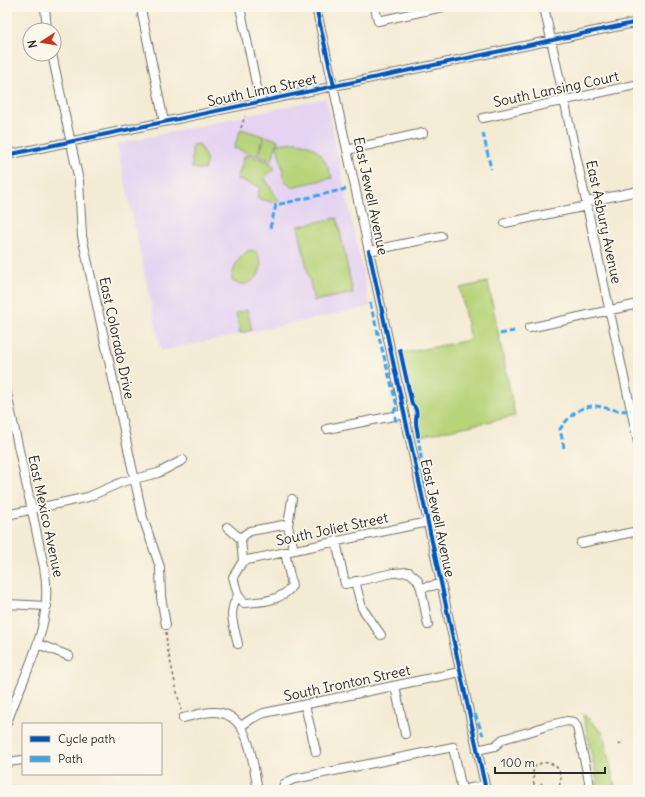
<svg xmlns="http://www.w3.org/2000/svg" width="645" height="797" font-family="Delius,sans-serif">
	<style>
		.built { fill: #e5d3f1 }
		.park { fill: #b8d47a; stroke: #728052 }
		.lines { fill: none; stroke-linecap: round; stroke-linejoin: round }
		.minor-casing { stroke: #716e66; stroke-width: 10 }
		.path { stroke: #716e66; stroke-width: 1.5; stroke-dasharray: 3 3; stroke-linecap: butt }
		.minor { stroke: #fff; stroke-width: 8 }
		.quiet { stroke: #3ea3eb; stroke-width: 3; stroke-dasharray: 6 3; stroke-linecap: butt }
		.cycleway-casing { stroke: #fbf7ec; stroke-width: 6 }
		.cycleway { stroke: #0057b8; stroke-width: 4 }
		.labels { text-anchor: middle; dominant-baseline: central; stroke-width: 3.5; stroke-linejoin: round; paint-order: stroke }
		.street-label { font-size: 14px; fill: #2b2b2b; stroke: #fbf7ec }
	</style>
	<rect width="100%" height="100%" fill="#fbf7ec"/>
	<filter id="ink" filterUnits="userSpaceOnUse"><feTurbulence type="fractalNoise" baseFrequency=".025" numOctaves="2"/><feDisplacementMap in="SourceGraphic" scale="8" xChannelSelector="R" yChannelSelector="G"/><feConvolveMatrix kernelMatrix="1 2 1 2 8 2 1 2 1" color-interpolation-filters="sRGB"/></filter>
	<filter id="wash" filterUnits="userSpaceOnUse"><feTurbulence type="fractalNoise" baseFrequency=".012" numOctaves="4" result="noise"/><feDisplacementMap in="SourceGraphic" scale="16" xChannelSelector="R" yChannelSelector="G"/><feGaussianBlur stdDeviation="0.9" result="paint"/><feColorMatrix in="noise" values="0 0 0 0 0 0 0 0 0 0 0 0 0 0 0 0 0 1.4 0 .05"/><feComposite in="paint" operator="in"/></filter>
	<g filter="url(#wash)">
		<rect width="100%" height="100%" fill="#f4ebd4"/>
		<!-- built -->
		<path class="built" d="M 326,98 L 370,307 L 161,351 L 117,144 Z"/>
		<!-- park -->
		<path class="park" d="M 241,129 L 263,136 L 257,156 L 234,148 Z
			M 265,136 L 278,140 L 272,160 L 259,157 Z
			M 296,142 C 318,144 325,159 332,178 L 291,187 L 285,181 L 277,144 Z
			M 199,144 L 207,160 L 204,170 L 192,168 L 192,145 Z
			M 245,155 L 270,162 L 275,169 L 264,177 L 279,201 L 275,203 L 257,198 L 260,187 L 237,179 Z
			M 337,218 L 353,293 L 314,301 L 298,226 Z
			M 249,250 L 255,251 C 271,267 252,293 232,281 C 232,268 238,258 249,250 Z
			M 488,282 L 515,416 L 421,436 L 403,353 L 470,340 L 460,288 Z
			M 247,310 L 252,330 L 240,333 L 236,313 Z
			M 583,714 L 603,733 L 616,790 L 599,790 Z"/>
	</g>
	<g filter="url(#ink)">
		<g class="lines">
			<!-- minor casing -->
			<g class="minor-casing">
				<path id="minor" d="M 45,7 L 47,30
					M 240,7 L 260,102
					M 316,7 L 486,790
					M 375,7 L 378,21 L 443,7
					M 544,7 L 638,442
					M 142,14 L 164,122
					M 52,54 L 79,181 L 82,236 L 143,518 L 160,567 L 161,597 L 166,625
					M 483,118 L 635,85
					M 347,150 L 423,133
					M 7,155 L 638,22
					M 586,202 L 638,191
					M 505,223 L 587,206
					M 369,251 L 441,236
					M 529,328 L 638,304
					M 7,394 L 44,567 C 55,626 25,670 7,723
					M 327,429 L 404,414
					M 7,515 L 88,497 L 122,482 L 158,473 L 183,460
					M 288,526 L 292,499
					M 227,527 L 241,539
					M 336,541 L 345,584 L 393,573 L 409,572 L 417,579 L 421,588
					M 581,543 L 638,531
					M 285,552 L 292,586 C 282,601 261,602 244,603 L 238,595 L 233,577 L 243,561 L 241,539 L 244,535 L 250,531 L 283,525 L 288,526 L 294,550
					M 243,561 L 428,522
					M 355,581 L 362,608 L 381,635
					M 7,604 L 47,606
					M 428,625 L 421,588 L 441,584
					M 38,644 L 69,656
					M 238,644 C 234,625 227,613 238,595
					M 395,686 L 405,734
					M 305,705 L 316,752
					M 183,718 C 192,716 203,712 213,712 C 251,712 252,762 258,790
					M 241,726 L 253,718 L 264,713 L 460,672
					M 477,750 L 495,746 L 503,739 L 532,731 L 546,726 L 567,721 L 574,722 L 577,727 L 591,790
					M 7,762 L 23,760
					M 282,790 L 284,784 L 294,779 L 453,747 L 462,790
					M 462,790 L 485,785"/>
			</g>
			<!-- path -->
			<path class="path" d="M 241,128 L 245,116
				M 166,632 L 167,646 L 181,710
				M 619,745 L 623,741
				M 542,783 L 539,787 L 534,787 L 533,768 L 541,763 C 558,760 566,776 557,790"/>
			<!-- minor -->
			<use href="#minor" class="minor"/>
			<!-- quiet -->
			<path class="quiet" d="M 483,133 L 491,169
				M 270,228 L 276,205 L 346,189
				M 370,303 L 397,406 L 394,411 L 396,422
				M 500,334 L 514,331
				M 418,436 L 425,484
				M 564,448 L 560,429 C 568,418 578,407 593,406 C 606,406 616,413 631,410
				M 475,714 L 483,735"/>
			<!-- cycleway casing -->
			<g class="cycleway-casing">
				<path id="cycleway" d="M 316,7 L 334,86
					M 7,155 L 638,22
					M 369,251 L 486,790
					M 400,350 L 412,404 C 419,410 416,415 416,422 C 416,427 418,432 418,436"/>
			</g>
			<!-- cycleway -->
			<use href="#cycleway" class="cycleway"/>
		</g>
	</g>
	<g class="labels">
		<!-- street labels -->
		<g class="street-label">
			<text transform="translate(556 89) rotate(-12)">South Lansing Court</text>
			<text transform="translate(262 90) rotate(-12)">South Lima Street</text>
			<text transform="translate(371 196) rotate(78)">East Jewell Avenue</text>
			<text transform="translate(604 222) rotate(78)">East Asbury Avenue</text>
			<text transform="translate(117 338) rotate(78)">East Colorado Drive</text>
			<text transform="translate(46 516) rotate(78)">East Mexico Avenue</text>
			<text transform="translate(438 518) rotate(78)">East Jewell Avenue</text>
			<text transform="translate(332 529) rotate(-12)">South Joliet Street</text>
			<text transform="translate(347 683) rotate(-12)">South Ironton Street</text>
		</g>
	</g>
	<!-- margin -->
	<rect width="645" height="797" fill="none" stroke="#fbf7ec" stroke-width="24"/>
	<!-- legend -->
	<rect x="22" y="723" width="140" height="52" fill="#fbf7ec" stroke="#a8a59f"/>
	<rect x="30" y="736" width="20" height="6" fill="#0057b8" stroke="#a8a59f"/>
	<text x="58" y="743" font-size="12" fill="#2b2b2b">Cycle path</text>
	<rect x="30" y="756" width="20" height="6" fill="#3ea3eb" stroke="#a8a59f"/>
	<text x="58" y="763" font-size="12" fill="#2b2b2b">Path</text>
	<!-- north arrow -->
	<g transform="translate(42 42) rotate(258)"><circle r="19" fill="#fbf7ec" stroke="#a8a59f"/>
	<path d="M0-3L7 15L0 10L-7 15Z" fill="#c8321e"/>
	<text y="-6" font-size="11" font-weight="bold" text-anchor="middle" fill="#2b2b2b">N</text>
	</g>
	<!-- scale -->
	<path d="M495 767v6h110v-6" fill="none" stroke="#2b2b2b" stroke-width="2"/>
	<text x="501" y="767" font-size="12" fill="#2b2b2b" stroke="#fbf7ec" stroke-width="3" paint-order="stroke">100 m</text>
</svg>
